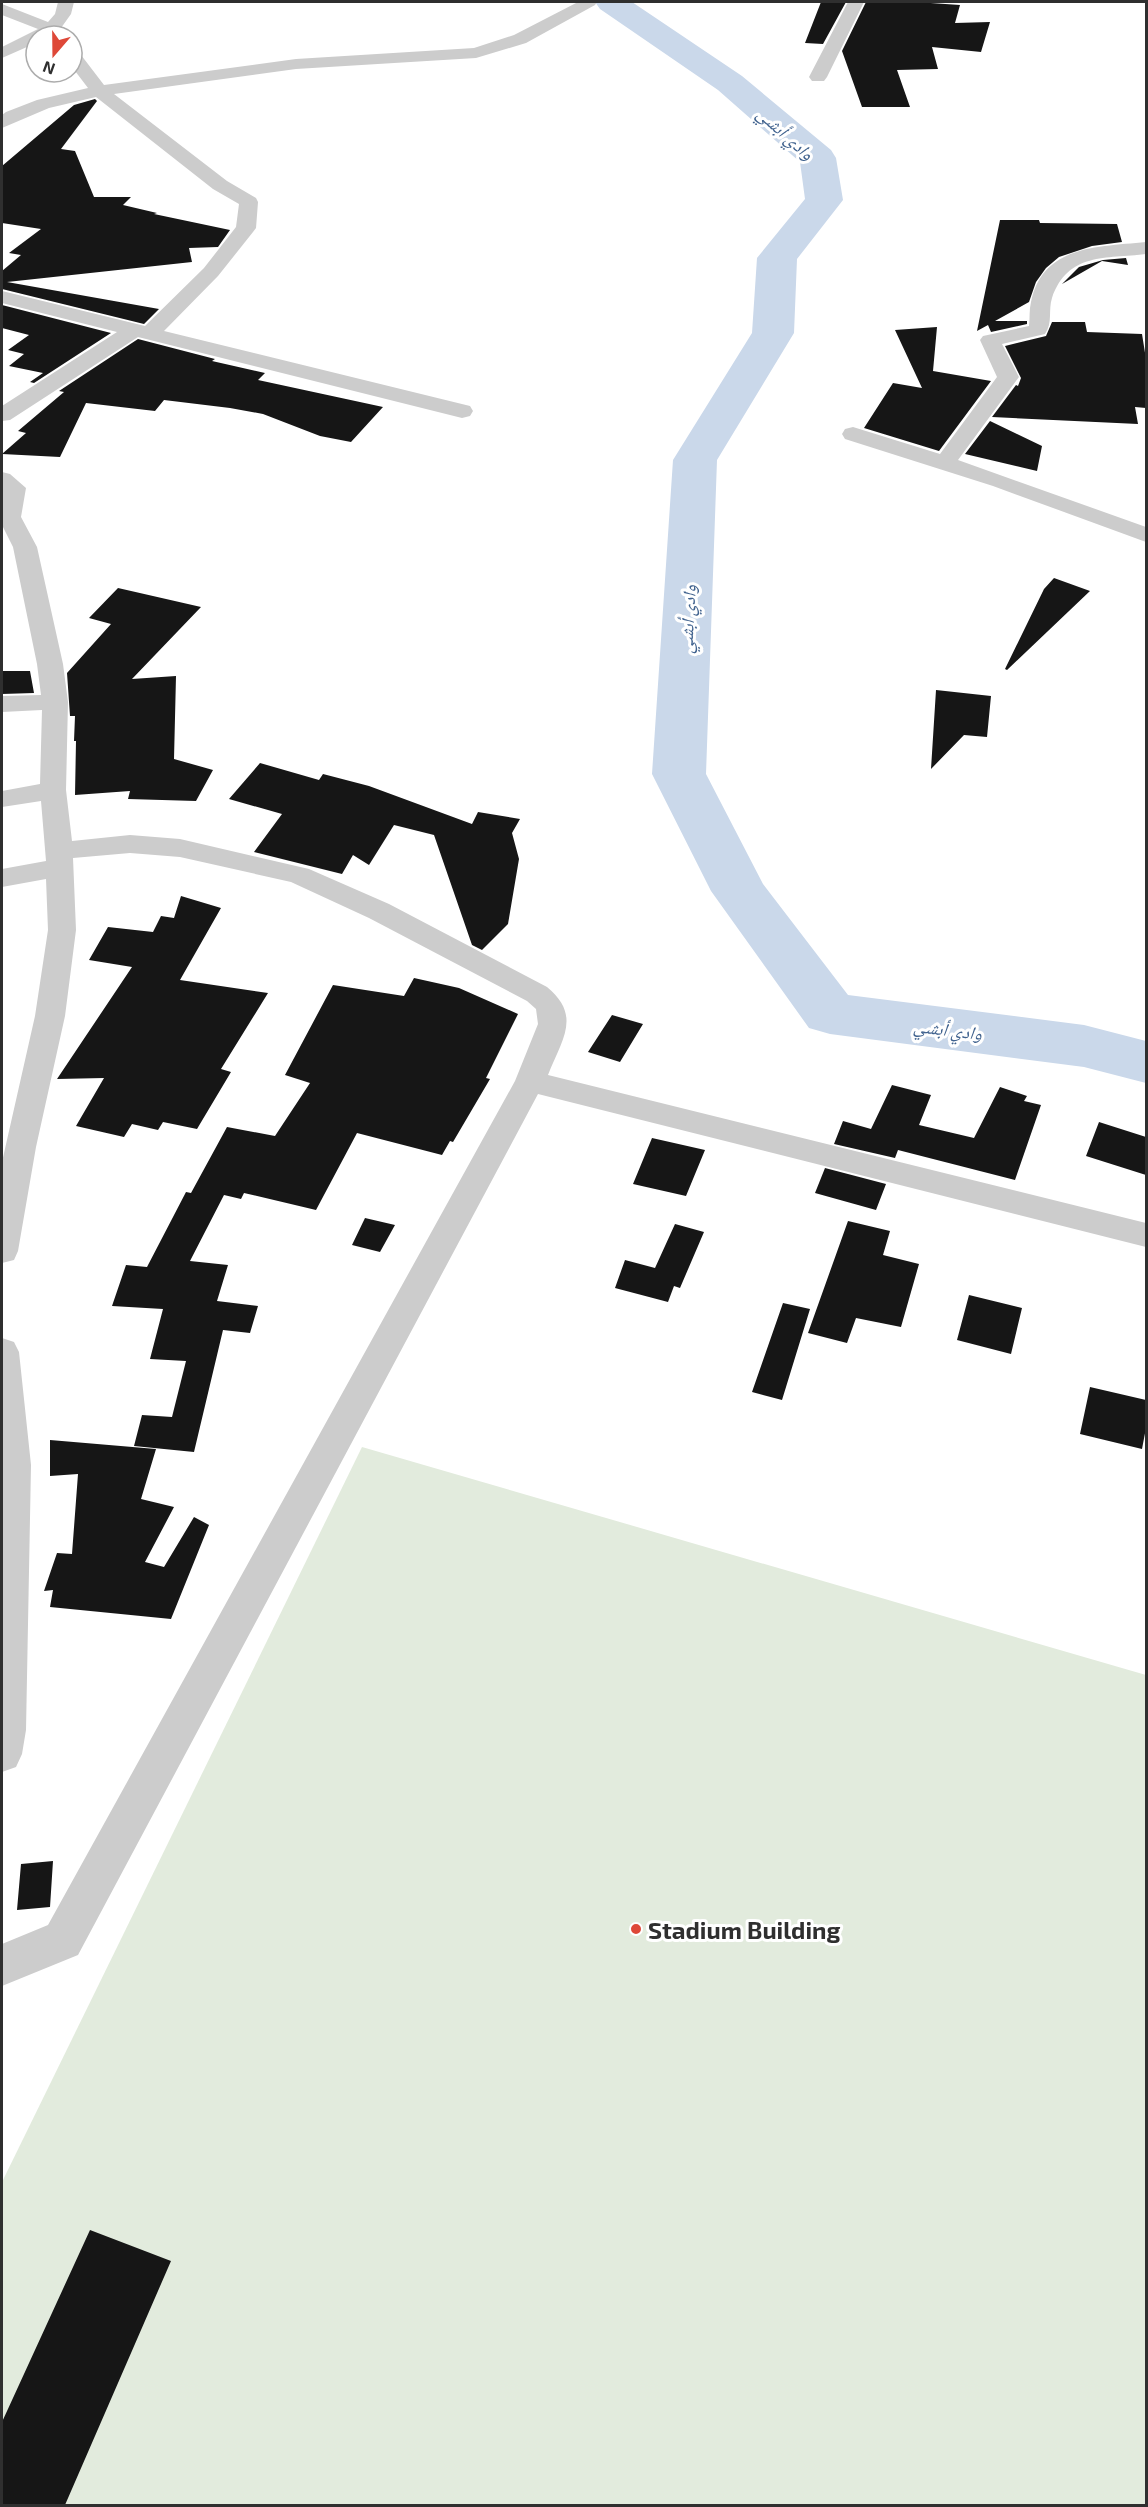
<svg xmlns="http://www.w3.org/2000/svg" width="1148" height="2507" font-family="'Exo 2','Noto Naskh Arabic',sans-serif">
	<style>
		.green { fill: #e2ebdd }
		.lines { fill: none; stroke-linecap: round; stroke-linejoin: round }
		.river { fill: #cad8ea; fill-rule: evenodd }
		.building { fill: #161616 }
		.street { fill: #ccc; fill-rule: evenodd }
		.poi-dot { fill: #de4838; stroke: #fff; stroke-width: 2 }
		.labels { text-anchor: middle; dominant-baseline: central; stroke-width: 6; stroke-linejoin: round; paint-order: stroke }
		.far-water-label { font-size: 18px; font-style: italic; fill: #40628e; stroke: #fff }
		.near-poi-label { font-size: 24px; font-weight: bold; fill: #2f2f2f; stroke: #fff; text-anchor: start }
	</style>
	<rect width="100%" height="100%" fill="#fff"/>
	<!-- green -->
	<path class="green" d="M 362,1447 L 1146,1675 L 1146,2505 L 2,2505 L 2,2182 Z"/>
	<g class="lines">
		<!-- river -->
		<path class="river" d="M 595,2 L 632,2 L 742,76 L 831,150 L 836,158 L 843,200 L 797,259 L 794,333 L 717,460 L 706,774 L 763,884 L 848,995 L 1084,1025 L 1146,1041 L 1146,1083 L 1084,1067 L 830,1034 L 809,1028 L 711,891 L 652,774 L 673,460 L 752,333 L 757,258 L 805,199 L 800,162 L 718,90 L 600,9 Z"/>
	</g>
	<!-- building -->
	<path class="building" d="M 821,2 L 846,2 L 823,44 L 805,43 Z
		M 866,2 L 916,2 L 960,5 L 955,23 L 990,22 L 981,52 L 932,47 L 938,69 L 897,70 L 910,107 L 862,107 L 842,51 Z
		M 95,99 L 97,101 L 61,149 L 75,151 L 94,197 L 131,197 L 123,205 L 157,213 L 154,214 L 230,230 L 218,247 L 189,248 L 192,262 L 7,282 L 159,309 L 144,324 L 2,289 L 2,271 L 21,255 L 9,253 L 41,229 L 2,223 L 2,166 L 74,105 Z
		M 1000,220 L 1039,220 L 1040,223 L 1117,224 L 1122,242 L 1092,246 L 1059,257 L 1046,268 L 1036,282 L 1029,302 L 995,321 L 1027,321 L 1027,324 L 991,332 L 988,325 L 977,331 Z
		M 1126,258 L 1128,265 L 1102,261 L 1062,284 L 1079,267 L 1103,260 Z
		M 2,305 L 111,333 L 34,383 L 30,382 L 43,373 L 9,366 L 24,354 L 8,350 L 29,335 L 2,328 Z
		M 1052,322 L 1085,322 L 1087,332 L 1142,334 L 1146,359 L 1146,408 L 1135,407 L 1138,424 L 992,417 L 1016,385 L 1018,386 L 1021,378 L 1005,346 L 1046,336 Z
		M 937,327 L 933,371 L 991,381 L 939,451 L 864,428 L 893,383 L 922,388 L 895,330 Z
		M 138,339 L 215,359 L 212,361 L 265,373 L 258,380 L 383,407 L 351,442 L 320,436 L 263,414 L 230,408 L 164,400 L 155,411 L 86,403 L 60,457 L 2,454 L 26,433 L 18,431 L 64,392 L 59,391 Z
		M 990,421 L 1042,446 L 1037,471 L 965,454 Z
		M 1054,578 L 1090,591 L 1007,670 L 1005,669 L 1044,589 Z
		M 118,588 L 201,607 L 132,679 L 176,676 L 174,759 L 213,770 L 196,801 L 128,799 L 130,791 L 75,795 L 76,741 L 74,741 L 75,716 L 70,716 L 67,673 L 111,624 L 89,618 Z
		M 2,671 L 30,671 L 34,693 L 2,694 Z
		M 936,690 L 991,696 L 987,737 L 964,735 L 931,769 Z
		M 260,763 L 319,780 L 323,774 L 369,786 L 472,824 L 478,812 L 520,819 L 512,833 L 519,859 L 508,924 L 482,950 L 472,945 L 434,835 L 394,825 L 369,865 L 353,855 L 342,874 L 254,852 L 282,814 L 229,799 Z
		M 181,896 L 221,908 L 180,980 L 268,993 L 221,1069 L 231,1072 L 197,1129 L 163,1122 L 158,1130 L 132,1124 L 124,1137 L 76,1126 L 104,1078 L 57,1079 L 132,967 L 89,960 L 108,927 L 153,932 L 161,916 L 174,918 Z
		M 414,978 L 459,988 L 518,1014 L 486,1078 L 490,1079 L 453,1142 L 450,1141 L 442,1155 L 357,1133 L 316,1210 L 244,1193 L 241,1199 L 224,1195 L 190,1261 L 228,1265 L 217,1301 L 258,1306 L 250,1333 L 223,1330 L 194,1452 L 134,1446 L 142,1415 L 172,1417 L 186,1361 L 150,1359 L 163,1309 L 112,1306 L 126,1265 L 147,1267 L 186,1192 L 191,1193 L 227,1127 L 275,1136 L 310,1083 L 285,1075 L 333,985 L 404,996 Z
		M 612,1015 L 643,1024 L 620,1062 L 588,1052 Z
		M 892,1085 L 931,1095 L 919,1125 L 974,1138 L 1000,1087 L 1027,1096 L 1024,1101 L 1041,1105 L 1015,1180 L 898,1150 L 895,1158 L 834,1144 L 843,1121 L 871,1129 Z
		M 1099,1122 L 1146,1137 L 1146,1175 L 1086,1156 Z
		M 652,1138 L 705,1150 L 686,1196 L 633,1184 Z
		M 825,1168 L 886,1184 L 876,1210 L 815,1193 Z
		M 365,1218 L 395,1225 L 380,1252 L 352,1245 Z
		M 848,1221 L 890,1231 L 883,1255 L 919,1264 L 901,1327 L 856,1318 L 847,1343 L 808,1333 Z
		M 675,1224 L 704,1232 L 680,1288 L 674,1286 L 668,1302 L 615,1288 L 625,1260 L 655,1268 Z
		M 969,1295 L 1022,1308 L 1011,1354 L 957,1340 Z
		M 783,1303 L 810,1309 L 782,1400 L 752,1392 Z
		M 1090,1387 L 1146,1400 L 1146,1428 L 1142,1449 L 1080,1434 Z
		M 50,1440 L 156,1449 L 141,1499 L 174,1507 L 145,1562 L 164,1567 L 194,1517 L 209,1525 L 171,1619 L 50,1607 L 53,1590 L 44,1591 L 57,1553 L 72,1554 L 78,1474 L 50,1476 Z
		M 53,1861 L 50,1907 L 17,1910 L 21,1864 Z
		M 90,2230 L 171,2261 L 65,2505 L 2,2505 L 2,2422 Z"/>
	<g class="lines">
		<!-- street -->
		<path class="street" d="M 58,2 L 74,2 L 71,14 L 61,28 L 67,36 L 36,36 L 36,43 L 2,58 L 2,47 L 38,29 L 2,15 L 2,4 L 48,22 L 55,14 Z
			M 578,2 L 597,2 L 595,5 L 526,43 L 476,58 L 296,69 L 114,94 L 227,181 L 256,198 L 258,202 L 256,228 L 253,232 L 218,276 L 164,331 L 470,406 L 473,411 L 470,416 L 462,418 L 138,337 L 10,420 L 2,421 L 2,406 L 117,332 L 2,303 L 2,291 L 145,326 L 204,268 L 236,227 L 239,204 L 213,189 L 96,97 L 49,108 L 2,128 L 2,115 L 6,112 L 37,100 L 88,88 L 72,67 L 72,50 L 78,51 L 104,85 L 296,59 L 474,48 L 514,35 Z
			M 848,2 L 864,2 L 827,77 L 824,81 L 812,81 L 809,77 Z
			M 1146,242 L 1146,254 C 1106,259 1068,252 1052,298 C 1048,310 1053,323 1045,334 L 1002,344 L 1019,377 L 958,460 L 1146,527 L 1146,542 L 993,486 L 845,439 L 842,434 L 845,429 L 853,427 L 940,454 L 997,377 L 980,340 L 983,336 L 1029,326 C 1030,318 1029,310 1031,302 C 1043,244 1100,247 1146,242 Z
			M 2,472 L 10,474 L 26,488 L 21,517 L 37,547 L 63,664 L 68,702 L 66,790 L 72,841 L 130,835 L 180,839 L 309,869 L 389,904 L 547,987 C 582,1016 562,1039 548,1075 L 1146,1223 L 1146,1247 L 538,1094 L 78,1955 L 2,1986 L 2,1944 L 48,1925 L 515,1081 L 538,1024 L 536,1009 L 527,1001 L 369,918 L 291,882 L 180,857 L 130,853 L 73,858 L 76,930 L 65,1016 L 36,1147 L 18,1251 L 14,1260 L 2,1263 L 2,1162 L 35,1016 L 48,930 L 46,879 L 2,887 L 2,869 L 46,861 L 41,801 L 2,807 L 2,791 L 40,784 L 42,710 L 2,712 L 2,696 L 41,695 L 37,664 L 13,547 L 2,525 Z
			M 2,1338 L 14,1342 L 19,1352 L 31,1465 L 26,1730 L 22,1754 L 16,1767 L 2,1772 Z"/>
	</g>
	<!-- markers -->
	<circle class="poi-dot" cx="636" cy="1929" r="6"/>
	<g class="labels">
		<!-- far-water labels -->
		<g class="far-water-label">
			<text transform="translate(786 133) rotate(42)">وادي أبشي</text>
			<text transform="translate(687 619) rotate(-87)">وادي أبشي</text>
			<text transform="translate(948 1029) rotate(7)">وادي أبشي</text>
		</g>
		<!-- near-poi labels -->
		<g class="near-poi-label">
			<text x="648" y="1929">Stadium Building</text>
		</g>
	</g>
	<!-- border -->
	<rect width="1148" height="2507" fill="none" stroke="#2f2f2f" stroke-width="6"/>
	<!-- north arrow -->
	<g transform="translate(54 54) rotate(200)"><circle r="28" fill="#ffffff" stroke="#acacac" stroke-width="1.5"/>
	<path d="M0-4.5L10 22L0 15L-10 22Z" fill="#de4838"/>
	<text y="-9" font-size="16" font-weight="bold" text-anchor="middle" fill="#2f2f2f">N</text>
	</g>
</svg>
